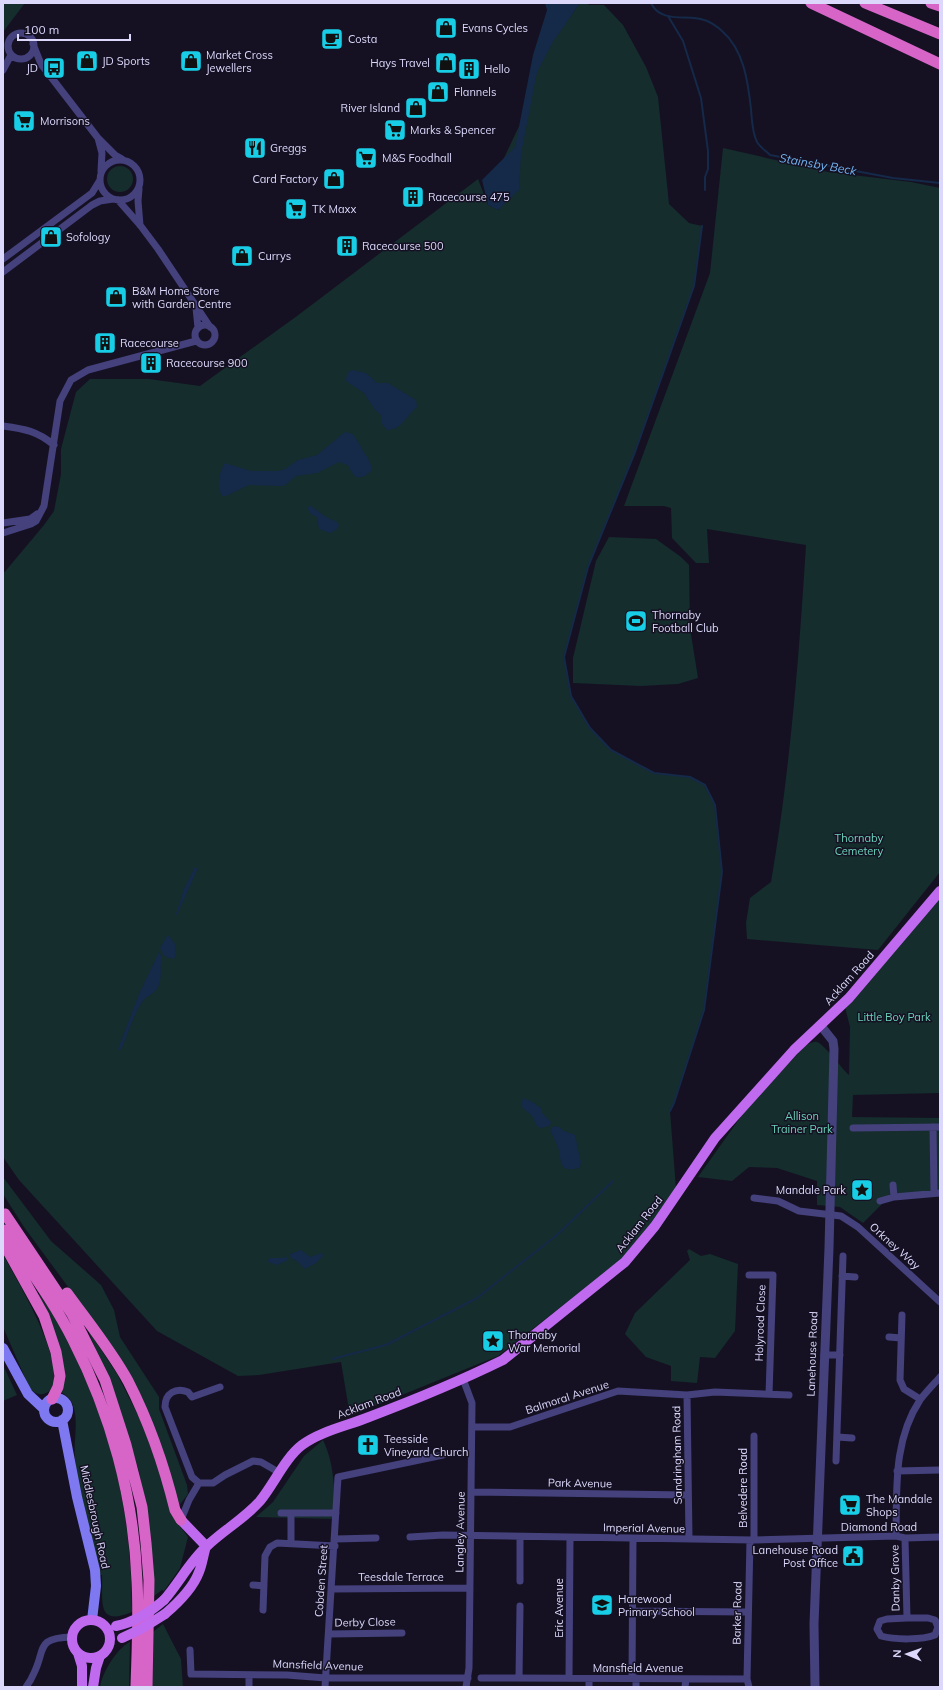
<svg xmlns="http://www.w3.org/2000/svg" width="943" height="1690" font-family="Mulish,sans-serif">
	<style>
		.green { fill: #152d2c }
		.water { fill: #152949 }
		.lines { fill: none; stroke-linecap: round; stroke-linejoin: round }
		.stream { stroke: #152949; stroke-width: 2 }
		.minor { stroke: #44417d; stroke-width: 7 }
		.tertiary { stroke: #44417d; stroke-width: 9 }
		.secondary { stroke: #7e79f1; stroke-width: 10 }
		.primary { stroke: #c06aef; stroke-width: 10 }
		.trunk { stroke: #d765c8; stroke-width: 11 }
		.primary-bridge { stroke: #c06aef; stroke-width: 10 }
		.labels { text-anchor: middle; dominant-baseline: central; stroke-width: 3; stroke-linejoin: round; paint-order: stroke }
		.poi-label { font-size: 11px; fill: #dcd8fb; stroke: #151123; text-anchor: start }
		.park-label { font-size: 11px; fill: #6bd3bb; stroke: #151123 }
		.street-label { font-size: 11px; fill: #dcd8fb; stroke: #151123 }
		.water-label { font-size: 12px; font-style: italic; fill: #71b3f0; stroke: #151123 }
	</style>
	<rect width="100%" height="100%" fill="#151123"/>
	<!-- green -->
	<path class="green" d="M 3,3 L 25,3 L 3,32 Z
		M 580,3 L 587,3 L 589,5 L 604,5 L 623,25 L 646,67 L 658,97 L 669,204 L 689,223 L 702,226 L 694,286 L 635,452 L 588,567 L 564,657 L 571,696 L 590,728 L 611,750 L 654,773 L 690,777 L 705,785 L 715,805 L 722,872 L 704,1010 L 674,1103 L 670,1111 L 676,1189 L 654,1221 L 622,1259 L 498,1356 L 350,1416 L 341,1362 L 259,1375 L 238,1376 L 157,1331 L 19,1180 L 3,1157 L 3,574 L 44,525 L 54,511 L 61,474 L 61,449 L 76,392 L 90,379 L 149,379 L 200,386 L 297,316 L 478,179 L 488,205 L 499,210 L 504,158 L 521,122 L 538,60 Z
		M 723,148 L 828,172 L 911,182 L 940,188 L 940,872 L 878,950 L 747,939 L 746,923 L 750,898 L 771,882 C 790,771 799,657 806,545 L 707,529 L 709,563 L 696,563 L 672,538 L 671,508 L 664,506 L 624,506 L 710,273 Z
		M107 179a13 13 0 1 1 26 0a13 13 0 1 1-26 0Z
		M 609,537 L 656,539 L 681,557 L 689,565 L 690,628 L 698,678 L 678,684 L 641,686 L 573,683 L 573,658 L 596,561 Z
		M 940,894 L 940,1093 L 853,1095 L 852,1117 L 940,1118 L 940,1191 L 890,1196 L 863,1223 L 840,1207 L 817,1205 L 817,1181 L 777,1168 L 749,1167 L 732,1181 L 698,1177 L 747,1108 L 805,1046 C 809,1044 813,1041 817,1042 C 823,1043 843,1070 849,1075 L 850,1027 L 844,1003 Z
		M 3,1177 L 51,1241 L 101,1285 L 114,1310 L 120,1337 L 159,1397 L 159,1409 L 187,1485 L 188,1494 L 178,1507 L 164,1456 L 74,1295 L 24,1227 L 3,1194 Z
		M 689,1249 L 701,1256 L 710,1254 L 738,1264 L 735,1331 L 715,1358 L 700,1357 L 697,1383 L 671,1381 L 671,1366 L 646,1357 L 625,1334 L 635,1313 L 690,1260 L 687,1251 Z
		M 3,1255 C 14,1274 77,1380 46,1393 C 39,1396 35,1393 30,1389 L 3,1327 Z
		M 39,1294 C 49,1309 60,1324 68,1340 C 74,1352 79,1364 84,1376 C 119,1455 131,1526 132,1612 C 96,1627 103,1601 102,1575 L 99,1575 C 90,1537 79,1499 75,1460 C 73,1441 79,1423 73,1405 C 71,1399 66,1395 61,1392 L 36,1295 Z
		M 89,1333 L 90,1333 L 117,1374 L 143,1425 L 176,1521 L 188,1537 L 180,1568 L 164,1591 L 162,1590 L 154,1596 L 151,1541 L 139,1471 L 117,1401 Z
		M 3,1365 L 17,1395 L 3,1401 Z
		M 323,1440 C 335,1465 334,1491 336,1519 L 256,1517 L 273,1502 L 304,1456 Z
		M 163,1624 L 181,1659 L 183,1687 L 152,1687 L 153,1632 Z
		M 130,1642 L 129,1687 L 100,1687 C 102,1673 117,1648 130,1642 Z"/>
	<!-- water -->
	<path class="water" d="M 545,3 L 580,3 L 553,42 L 537,72 L 521,154 L 519,190 L 498,210 L 488,205 L 482,180 L 515,147 L 533,55 L 547,10 Z
		M 352,370 L 366,373 L 377,383 L 388,383 L 416,400 L 417,407 C 407,415 402,430 387,430 L 382,424 L 382,416 L 375,410 L 364,393 L 346,381 L 347,373 Z
		M 345,432 L 353,434 L 370,462 L 372,470 C 360,482 354,479 348,465 L 339,462 L 317,473 L 296,476 L 284,486 L 249,485 L 226,496 L 222,496 C 216,487 219,472 225,463 L 251,471 L 278,471 L 285,469 L 298,460 L 317,455 Z
		M 311,506 L 326,517 L 337,522 L 339,526 L 336,530 L 330,533 L 319,529 L 317,517 C 312,515 308,513 308,507 Z
		M 195,867 L 198,868 L 177,915 L 175,914 L 177,911 L 184,889 Z
		M 167,936 L 169,936 L 175,944 L 176,956 L 173,959 L 164,956 L 160,948 Z
		M 159,952 L 162,957 C 159,964 163,977 158,987 C 156,993 146,996 142,1002 C 133,1016 128,1034 121,1050 L 118,1049 L 139,994 Z
		M 523,1098 L 531,1101 L 542,1109 L 542,1113 L 551,1122 L 550,1126 L 540,1128 C 533,1124 536,1120 531,1115 C 527,1111 524,1110 521,1106 Z
		M 554,1126 L 560,1127 L 562,1130 L 575,1135 L 581,1163 L 579,1168 C 557,1174 562,1159 558,1147 C 556,1141 552,1136 550,1130 Z
		M 301,1250 L 310,1257 L 322,1253 L 323,1256 L 316,1263 L 305,1269 L 296,1260 L 291,1259 L 290,1254 Z
		M 286,1256 L 288,1260 L 277,1265 L 268,1262 L 269,1258 L 284,1258 Z"/>
	<g class="lines">
		<!-- stream -->
		<path class="stream" d="M 651,3 C 661,24 687,14 704,20 C 709,21 718,27 722,31 C 744,50 748,82 751,109 C 752,121 752,132 757,142 C 760,147 766,151 770,155 L 893,178 L 940,183
			M 668,16 L 683,41 L 701,98 L 708,151 L 708,169 L 705,177 L 705,190
			M 670,1111 L 674,1103 L 704,1010 L 722,872 L 715,805 L 705,785 L 690,777 L 654,773 L 611,750 L 590,728 L 571,696 L 564,657 L 588,567 L 635,452 L 694,286 L 702,226
			M 332,1359 L 386,1345 L 477,1298 L 558,1234 L 613,1181"/>
		<!-- minor -->
		<path class="minor" d="M8 46a13 13 0 1 1 26 0a13 13 0 1 1-26 0Z
			M 33,44 L 41,64 L 98,138 L 115,155 L 122,159
			M 3,70 L 11,55
			M 98,138 L 102,153 L 101,171
			M100 180a20 20 0 1 1 40 0a20 20 0 1 1-40 0Z
			M 139,189 L 138,201 L 140,225
			M 118,200 L 140,225 L 158,249 L 210,327
			M 3,259 L 92,193 L 100,180
			M 3,272 L 92,205 L 100,201 L 113,199
			M 196,308 L 198,328
			M195 335a10 10 0 1 1 20 0a10 10 0 1 1-20 0Z
			M 3,426 C 25,429 37,431 54,445
			M 3,523 L 30,519 L 37,514
			M 3,533 L 31,524 L 36,521 L 44,506 L 60,401 L 71,380 L 88,370 L 196,341
			M 933,1127 L 934,1193
			M 853,1128 L 940,1127
			M 893,1185 L 894,1197
			M 754,1198 L 778,1201 L 799,1211 L 841,1216 L 858,1227 L 940,1302
			M 880,1201 L 894,1197 L 940,1193
			M 749,1275 L 773,1275 L 769,1394
			M 842,1276 L 855,1277
			M 902,1315 L 900,1380 L 904,1389 L 920,1399
			M 889,1337 L 901,1338
			M 824,1355 L 840,1355
			M 463,1379 L 472,1403 L 469,1668 L 466,1687
			M 220,1387 L 192,1397 L 188,1392 C 176,1387 165,1393 165,1407 L 192,1477 L 199,1483 L 213,1483 L 225,1475 L 253,1461 L 261,1462 L 280,1473
			M 687,1395 L 689,1539
			M 473,1427 L 510,1427 L 618,1391 L 687,1395 L 715,1392 L 789,1395
			M 837,1437 L 852,1438
			M 836,1461 L 843,1256
			M 897,1471 L 940,1470
			M 471,1492 L 688,1495
			M 281,1513 L 336,1513
			M 181,1520 L 189,1500 L 199,1483
			M 896,1536 C 897,1489 893,1441 920,1400 C 926,1392 934,1384 940,1377
			M 410,1537 L 443,1535 L 754,1540 L 896,1536 L 905,1538 L 940,1537
			M 905,1538 L 907,1618 L 887,1619 L 880,1621 L 877,1629 L 881,1636 C 895,1640 922,1640 935,1635 L 938,1627 L 935,1620 L 928,1618 L 907,1618
			M 335,1539 L 376,1538
			M 754,1540 L 754,1436
			M 291,1543 L 291,1514
			M 520,1581 L 520,1537
			M 253,1585 L 264,1586
			M 332,1589 L 470,1588
			M 263,1610 L 265,1556 L 270,1547 L 277,1543 L 335,1546
			M 632,1611 L 748,1612
			M 329,1634 L 402,1633
			M 190,1650 L 191,1674 L 287,1675 L 326,1678 L 468,1678
			M 249,1675 L 249,1687
			M 481,1678 L 747,1679
			M 519,1678 L 520,1606
			M 569,1678 L 570,1538
			M 632,1678 L 633,1539
			M 589,1679 L 589,1687
			M 26,1687 C 29,1683 32,1678 34,1673 C 46,1649 35,1638 72,1637
			M 325,1687 L 338,1477 L 443,1455
			M 636,1687 L 636,1678
			M 685,1687 L 686,1679
			M 749,1687 L 747,1679 L 750,1540"/>
		<!-- tertiary -->
		<path class="tertiary" d="M 815,1687 L 814,1624 L 829,1248 L 834,1049 L 833,1041 L 821,1026"/>
		<!-- secondary -->
		<path class="secondary" d="M 3,1348 L 28,1394 L 44,1409
			M44 1410a12 12 0 1 1 24 0a12 12 0 1 1-24 0Z
			M 62,1420 L 77,1497 L 95,1570 L 96,1586 L 92,1620"/>
		<!-- primary -->
		<path class="primary" d="M 181,1520 L 206,1546
			M 164,1600 C 179,1583 190,1561 207,1546 C 224,1530 245,1518 260,1501 C 274,1484 285,1458 302,1445 C 321,1431 347,1426 369,1417 C 414,1400 460,1381 503,1360 L 625,1262 L 655,1226 L 715,1138 L 794,1050 L 849,998 L 940,891
			M 165,1614 C 178,1603 193,1588 199,1572 C 202,1565 203,1557 205,1550
			M72 1639a19 19 0 1 1 38 0a19 19 0 1 1-38 0Z
			M 78,1653 L 82,1666 L 82,1687
			M 93,1687 L 96,1668 L 100,1656"/>
		<!-- trunk -->
		<path class="trunk" d="M 811,3 L 940,64
			M 865,3 L 940,34
			M 931,3 L 940,6
			M 5,1214 L 72,1314 L 105,1380 L 126,1445 L 142,1507 L 146,1543 L 149,1580 L 147,1687
			M 3,1230 C 27,1266 54,1302 73,1340 C 111,1414 134,1498 137,1581 C 139,1616 137,1652 136,1687
			M 3,1240 L 8,1251 L 44,1316 L 56,1352 L 60,1376 L 58,1387 L 52,1399
			M 67,1293 C 88,1322 111,1350 128,1381 C 149,1422 164,1465 175,1510 L 181,1520"/>
		<!-- primary-bridge -->
		<path class="primary-bridge" d="M 116,1626 C 135,1622 149,1613 164,1600
			M 122,1638 L 141,1629 L 165,1614"/>
	</g>
	<!-- icons -->
	<defs>
		<g id="shop-square" transform="scale(1.15)"><rect x="-9" y="-9" width="18" height="18" rx="4" fill="#18cee6" stroke="#151123"/><path d="M-5-2.5h2.3a2.7 3.5 0 0 1 5.4 0H5L5.5 6h-11ZM-1.5-2.5h3a1.5 2.3 0 0 0-3 0Z" fill="#111"/></g>
		<g id="cafe-square" transform="scale(1.15)"><rect x="-9" y="-9" width="18" height="18" rx="4" fill="#18cee6" stroke="#151123"/><path d="M-5.5-4.5H6V0H3Q3 3.5 0 3.5H-2.5Q-5.5 3.5-5.5 0ZM3-3.2v2h1.7v-2ZM-6 4.5H4V6H-6Z" fill="#111"/></g>
		<g id="bus-square" transform="scale(1.15)"><rect x="-9" y="-9" width="18" height="18" rx="4" fill="#18cee6" stroke="#151123"/><path d="M-5-6H5V4H4V6H2V4H-2V6H-4V4H-5ZM-3.5-4V0h7V-4ZM-3.5 1.2v1.5H-2V1.2ZM2 1.2v1.5H3.5V1.2Z" fill="#111"/></g>
		<g id="building-square" transform="scale(1.15)"><rect x="-9" y="-9" width="18" height="18" rx="4" fill="#18cee6" stroke="#151123"/><path d="M-4-6H4V6H1V3H-1V6H-4ZM-2.5-4.3h1.7v1.8h-1.7ZM.8-4.3h1.7v1.8H.8ZM-2.5-1h1.7V.8h-1.7ZM.8-1h1.7V.8H.8Z" fill="#111"/></g>
		<g id="supermarket-square" transform="scale(1.15)"><rect x="-9" y="-9" width="18" height="18" rx="4" fill="#18cee6" stroke="#151123"/><path d="M-6-5.5h2.5l.6 2H6L4.5 2H-2.5L-4.4-4H-6ZM-1.5 3.2a1.3 1.3 0 1 0 .1 0ZM3 3.2a1.3 1.3 0 1 0 .1 0Z" fill="#111"/></g>
		<g id="restaurant-square" transform="scale(1.15)"><rect x="-9" y="-9" width="18" height="18" rx="4" fill="#18cee6" stroke="#151123"/><path d="M-5-6h1v4h1v-4h1v4h1v-4h1v5L-1.5 .5V6h-2V.5L-5-1ZM5-6V6H3V1.5H1.5Q1.5-4 5-6Z" fill="#111"/></g>
		<g id="stadium-square" transform="scale(1.15)"><rect x="-9" y="-9" width="18" height="18" rx="4" fill="#18cee6" stroke="#151123"/><path d="M0-5a6.5 5 0 1 0 0 10a6.5 5 0 1 0 0-10ZM-3.5-1.8h7v3.6h-7Z" fill="#111"/></g>
		<g id="sight-square" transform="scale(1.15)"><rect x="-9" y="-9" width="18" height="18" rx="4" fill="#18cee6" stroke="#151123"/><path d="M0-6L1.8-2.2L6-1.7L2.9 1.2L3.7 5.4L0 3.3L-3.7 5.4L-2.9 1.2L-6-1.7L-1.8-2.2Z" fill="#111"/></g>
		<g id="church-square" transform="scale(1.15)"><rect x="-9" y="-9" width="18" height="18" rx="4" fill="#18cee6" stroke="#151123"/><path d="M-1.2-6h2.4v3.5h3.3v2.4h-3.3V6h-2.4V-.1h-3.3v-2.4h3.3Z" fill="#111"/></g>
		<g id="civic-square" transform="scale(1.15)"><rect x="-9" y="-9" width="18" height="18" rx="4" fill="#18cee6" stroke="#151123"/><path d="M-.6-6.5H3V-4.5H.6V-3L4-1V1h2V6H-6V1h2V-1L-.6-3ZM-1.2 2.5V6h2.4V2.5Z" fill="#111"/></g>
		<g id="school-square" transform="scale(1.15)"><rect x="-9" y="-9" width="18" height="18" rx="4" fill="#18cee6" stroke="#151123"/><path d="M0-5L7-2L0 1L-7-2ZM-4 1L0 2.5L4 1V4Q0 6-4 4Z" fill="#111"/></g>
	</defs>
	<g fill-rule="evenodd">
		<use href="#shop-square" x="446" y="28"/>
		<use href="#cafe-square" x="332" y="39"/>
		<use href="#shop-square" x="87" y="61"/>
		<use href="#shop-square" x="191" y="61"/>
		<use href="#shop-square" x="446" y="63"/>
		<use href="#bus-square" x="54" y="68"/>
		<use href="#building-square" x="469" y="69"/>
		<use href="#shop-square" x="438" y="92"/>
		<use href="#shop-square" x="416" y="108"/>
		<use href="#supermarket-square" x="24" y="121"/>
		<use href="#supermarket-square" x="395" y="130"/>
		<use href="#restaurant-square" x="255" y="148"/>
		<use href="#supermarket-square" x="366" y="158"/>
		<use href="#shop-square" x="334" y="179"/>
		<use href="#building-square" x="413" y="197"/>
		<use href="#supermarket-square" x="296" y="209"/>
		<use href="#shop-square" x="51" y="237"/>
		<use href="#building-square" x="347" y="246"/>
		<use href="#shop-square" x="242" y="256"/>
		<use href="#shop-square" x="116" y="297"/>
		<use href="#building-square" x="105" y="343"/>
		<use href="#building-square" x="151" y="363"/>
		<use href="#stadium-square" x="636" y="621"/>
		<use href="#sight-square" x="862" y="1190"/>
		<use href="#sight-square" x="493" y="1341"/>
		<use href="#church-square" x="368" y="1445"/>
		<use href="#supermarket-square" x="850" y="1505"/>
		<use href="#civic-square" x="853" y="1556"/>
		<use href="#school-square" x="602" y="1605"/>
	</g>
	<g class="labels">
		<!-- poi labels -->
		<g class="poi-label">
			<text x="462" y="28">Evans Cycles</text>
			<text x="348" y="39">Costa</text>
			<text x="206" y="55">Market Cross<tspan x="206" dy="13">Jewellers</tspan></text>
			<text x="102" y="61">JD Sports</text>
			<text x="430" y="63" text-anchor="end">Hays Travel</text>
			<text x="38" y="68" text-anchor="end">JD</text>
			<text x="484" y="69">Hello</text>
			<text x="454" y="92">Flannels</text>
			<text x="400" y="108" text-anchor="end">River Island</text>
			<text x="40" y="121">Morrisons</text>
			<text x="410" y="130">Marks &amp; Spencer</text>
			<text x="270" y="148">Greggs</text>
			<text x="382" y="158">M&amp;S Foodhall</text>
			<text x="318" y="179" text-anchor="end">Card Factory</text>
			<text x="428" y="197">Racecourse 475</text>
			<text x="312" y="209">TK Maxx</text>
			<text x="66" y="237">Sofology</text>
			<text x="362" y="246">Racecourse 500</text>
			<text x="258" y="256">Currys</text>
			<text x="132" y="291">B&amp;M Home Store<tspan x="132" dy="13">with Garden Centre</tspan></text>
			<text x="120" y="343">Racecourse</text>
			<text x="166" y="363">Racecourse 900</text>
			<text x="652" y="615">Thornaby<tspan x="652" dy="13">Football Club</tspan></text>
			<text x="846" y="1190" text-anchor="end">Mandale Park</text>
			<text x="508" y="1335">Thornaby<tspan x="508" dy="13">War Memorial</tspan></text>
			<text x="384" y="1439">Teesside<tspan x="384" dy="13">Vineyard Church</tspan></text>
			<text x="866" y="1499">The Mandale<tspan x="866" dy="13">Shops</tspan></text>
			<text x="838" y="1550" text-anchor="end">Lanehouse Road<tspan x="838" dy="13">Post Office</tspan></text>
			<text x="618" y="1599">Harewood<tspan x="618" dy="13">Primary School</tspan></text>
		</g>
		<!-- park labels -->
		<g class="park-label">
			<text x="859" y="838">Thornaby<tspan x="859" dy="13">Cemetery</tspan></text>
			<text x="894" y="1017">Little Boy Park</text>
			<text x="802" y="1116">Allison<tspan x="802" dy="13">Trainer Park</tspan></text>
		</g>
		<!-- street labels -->
		<g class="street-label">
			<text transform="translate(849 978) rotate(-48)">Acklam Road</text>
			<text transform="translate(639 1224) rotate(-52)">Acklam Road</text>
			<text transform="translate(895 1246) rotate(42)">Orkney Way</text>
			<text transform="translate(760 1323) rotate(-88)">Holyrood Close</text>
			<text transform="translate(812 1354) rotate(-88)">Lanehouse Road</text>
			<text transform="translate(567 1397) rotate(-18)">Balmoral Avenue</text>
			<text transform="translate(369 1403) rotate(-21)">Acklam Road</text>
			<text transform="translate(677 1455) rotate(-91)">Sandringham Road</text>
			<text transform="translate(580 1483) rotate(1)">Park Avenue</text>
			<text transform="translate(743 1488) rotate(-90)">Belvedere Road</text>
			<text transform="translate(95 1517) rotate(78)">Middlesbrough Road</text>
			<text x="879" y="1527">Diamond Road</text>
			<text transform="translate(644 1528) rotate(1)">Imperial Avenue</text>
			<text transform="translate(460 1532) rotate(-89)">Langley Avenue</text>
			<text x="401" y="1577">Teesdale Terrace</text>
			<text transform="translate(895 1578) rotate(-91)">Danby Grove</text>
			<text transform="translate(321 1581) rotate(-86)">Cobden Street</text>
			<text transform="translate(559 1608) rotate(-90)">Eric Avenue</text>
			<text transform="translate(737 1613) rotate(-89)">Barker Road</text>
			<text transform="translate(365 1622) rotate(-1)">Derby Close</text>
			<text transform="translate(318 1665) rotate(2)">Mansfield Avenue</text>
			<text x="638" y="1668">Mansfield Avenue</text>
		</g>
		<!-- water labels -->
		<g class="water-label">
			<text transform="translate(818 164) rotate(10)">Stainsby Beck</text>
		</g>
	</g>
	<!-- border -->
	<rect width="943" height="1690" fill="none" stroke="#dcd8fb" stroke-width="8"/>
	<!-- north arrow -->
	<g transform="translate(907 1654) rotate(272)" stroke="#151123" stroke-width="3" paint-order="stroke">
	<path d="M0-3L7 15L0 10L-7 15Z" fill="#dcd8fb"/>
	<text y="-6" font-size="11" font-weight="bold" text-anchor="middle" fill="#dcd8fb">N</text>
	</g>
	<!-- scale -->
	<path d="M18 34v6h112v-6" fill="none" stroke="#dcd8fb" stroke-width="2"/>
	<text x="24" y="34" font-size="12" fill="#dcd8fb" stroke="#151123" stroke-width="3" paint-order="stroke">100 m</text>
</svg>
